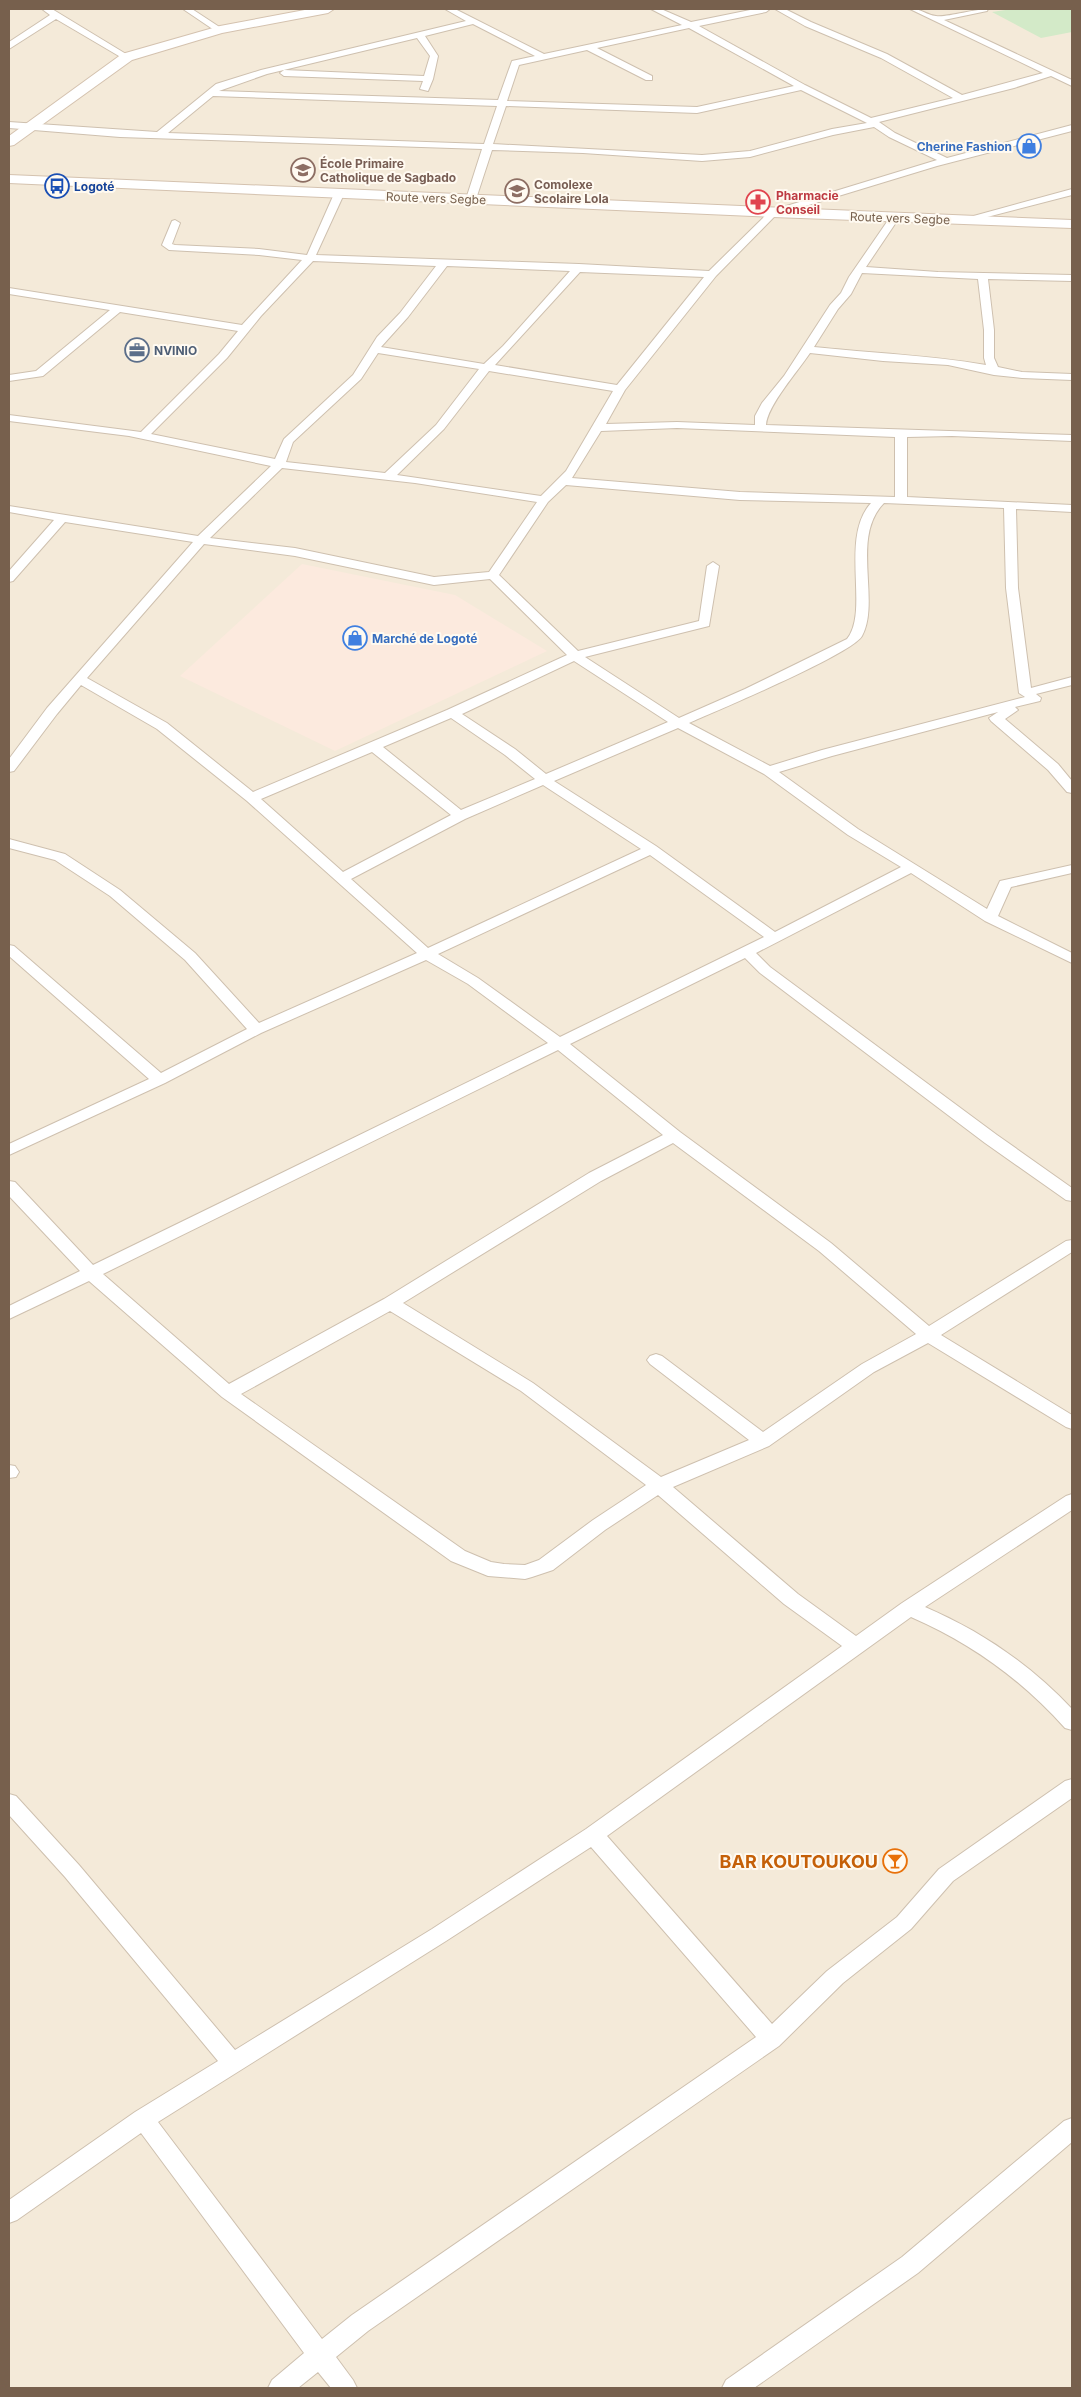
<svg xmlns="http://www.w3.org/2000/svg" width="1081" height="2397" font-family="Inter,sans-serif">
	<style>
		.residential { fill: #f4ead9 }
		.commercial { fill: #fceade }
		.green { fill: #d3eac8 }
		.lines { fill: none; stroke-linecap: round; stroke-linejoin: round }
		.street-casing { stroke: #cec0af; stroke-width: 2 }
		.secondary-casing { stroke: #d4c2af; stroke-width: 2 }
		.street { fill: #fff; fill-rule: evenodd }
		.secondary { fill: #fff; fill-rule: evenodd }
		.labels { text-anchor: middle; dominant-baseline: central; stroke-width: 4; stroke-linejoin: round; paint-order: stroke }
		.far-shop-label { font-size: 12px; font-weight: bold; fill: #366cbe; stroke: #fffaf1; text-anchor: end }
		.far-education-label { font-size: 12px; font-weight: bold; fill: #785e54; stroke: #fffaf1; text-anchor: start }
		.far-transit-label { font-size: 12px; font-weight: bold; fill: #164399; stroke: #fffaf1; text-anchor: start }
		.far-health-label { font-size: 12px; font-weight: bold; fill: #be3a42; stroke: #fffaf1; text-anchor: start }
		.far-street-label { font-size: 12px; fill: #77604d; stroke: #fffaf1 }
		.far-service-label { font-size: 12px; font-weight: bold; fill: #4e5e75; stroke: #fffaf1; text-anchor: start }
		.near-food-label { font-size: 18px; font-weight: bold; fill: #c56008; stroke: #fffaf1; text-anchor: end }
	</style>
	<rect width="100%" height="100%" fill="#fcf7ea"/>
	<!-- residential -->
	<path class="residential" d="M 9,9 L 1072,9 L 1072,2388 L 9,2388 Z"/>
	<!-- commercial -->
	<path class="commercial" d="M 302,564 L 455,595 L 547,651 L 335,751 L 180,676 Z"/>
	<!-- green -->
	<path class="green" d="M 1012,9 L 1072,9 L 1072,32 L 1041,38 L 992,12 Z"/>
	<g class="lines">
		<!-- street casing -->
		<g class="street-casing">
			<path id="street" d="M 42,9 L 52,9 L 131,57 L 124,59 L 56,19 L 9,49 L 9,42 L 50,15 Z
				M 183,9 L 192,9 L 224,30 L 217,32 Z
				M 445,9 L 455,9 L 544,54 L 682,25 L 651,9 L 661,9 L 691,22 L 755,9 L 770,9 L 766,12 L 699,26 L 805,85 L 871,118 L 953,98 L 881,58 L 805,26 L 775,9 L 785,9 L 811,22 L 887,54 L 962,95 L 1043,73 L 910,9 C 921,8 926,15 936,16 C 945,18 974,9 988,9 L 987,11 L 944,20 L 1072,80 L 1072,86 L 1051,76 L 1014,88 L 879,122 L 895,133 L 947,158 L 1072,125 L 1072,131 L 937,166 L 776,215 L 716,276 L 625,390 L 606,424 L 677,422 L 755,425 L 755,416 L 762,403 L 784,376 L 830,305 L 841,293 L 849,277 L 891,216 L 894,215 L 899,218 L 866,267 L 938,272 L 1072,275 L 1072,281 L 988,279 L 994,330 L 994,358 L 998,367 L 1022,372 L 1072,374 L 1072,380 L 1022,378 L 994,375 L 948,365 L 883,361 L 810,353 C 798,371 767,406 766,425 L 1072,435 L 1072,441 L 952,436 L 907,437 L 907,497 L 1072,505 L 1072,512 L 1016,509 L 1018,588 L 1031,688 L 1072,677 L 1072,685 L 1036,694 L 1041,698 L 1040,701 L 1015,707 L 1018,710 L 1005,719 L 1058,764 L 1072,781 L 1072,793 L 1067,792 L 1048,770 L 991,721 L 989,718 L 998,712 L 832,756 L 779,772 L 858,829 L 987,909 L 1000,881 L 1072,865 L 1072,873 L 1011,887 L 998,916 L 1072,953 L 1072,963 L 985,921 L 911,873 L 756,953 L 770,967 L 997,1135 L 1072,1188 L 1072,1201 L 1066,1200 L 985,1143 L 760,973 L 745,958 L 570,1044 L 680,1132 L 831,1243 L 929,1326 L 1066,1241 L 1072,1240 L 1072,1252 L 941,1335 L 1072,1415 L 1072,1429 L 1066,1427 L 928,1343 L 874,1372 L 769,1446 L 673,1487 L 798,1594 L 856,1636 L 902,1603 L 1066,1496 L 1072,1494 L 1072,1510 L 925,1607 C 981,1631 1031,1665 1072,1709 L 1072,1730 L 1065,1728 C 1021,1679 971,1643 911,1617 L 607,1836 L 772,2024 L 827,1971 L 897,1917 L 939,1869 L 1065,1781 L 1072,1779 L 1072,1798 L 953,1881 L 911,1929 L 843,1983 L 779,2046 L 368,2331 L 336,2357 L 353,2380 L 357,2388 L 331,2388 L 318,2372 L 298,2388 L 268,2388 L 272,2380 L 304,2353 L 141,2133 L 17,2220 L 9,2223 L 9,2200 L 135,2112 L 218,2061 L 65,1877 L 9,1815 L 9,1794 L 16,1796 L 79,1865 L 235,2050 L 432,1929 L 586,1829 L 842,1646 L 784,1604 L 658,1495 L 605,1530 L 553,1570 L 532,1577 L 525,1579 L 488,1576 L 451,1561 L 222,1397 L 89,1281 L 9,1319 L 9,1306 L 80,1271 L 9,1196 L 9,1181 L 15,1182 L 93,1265 L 548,1043 L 468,984 L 426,960 L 261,1033 L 165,1083 L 9,1155 L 9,1144 L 149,1079 L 9,956 L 9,945 L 14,946 L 161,1073 L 247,1029 L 185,960 L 110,896 L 55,860 L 9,848 L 9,839 L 65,854 L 120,890 L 195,953 L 259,1023 L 417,953 L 247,801 L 157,729 L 81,685 L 57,714 L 14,771 L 9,772 L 9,759 L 47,708 L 193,542 L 65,522 L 13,581 L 9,582 L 9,571 L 54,520 L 9,512 L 9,506 L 198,536 L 271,466 L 129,436 L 9,421 L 9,415 L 141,432 L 219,354 L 238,331 L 120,312 L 43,376 L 9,381 L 9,375 L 36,371 L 110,310 L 9,294 L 9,288 L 242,325 L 302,260 L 259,255 L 169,250 L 162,245 L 172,221 L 175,220 L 180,223 L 172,244 L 175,245 L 259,249 L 307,255 L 334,194 L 339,191 L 344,194 L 316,255 L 579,264 L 709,271 L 770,211 L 937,160 L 889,137 L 874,127 L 833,135 L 750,157 L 702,161 L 583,153 L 492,150 L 476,199 L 471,202 L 466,199 L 482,149 L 120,137 L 9,128 L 9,122 L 157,132 L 216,84 L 261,70 L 466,21 ZM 473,24 L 535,56 L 512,61 L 498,100 L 219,91 L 267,74 L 417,38 L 430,56 L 424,76 L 284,70 L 280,73 L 284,76 L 423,81 L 420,89 L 428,91 L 433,79 L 438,56 L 425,36 ZM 689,28 L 794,86 L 697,107 L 507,101 L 519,65 L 587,50 L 646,80 L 652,80 L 652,76 L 597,48 ZM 801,90 L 867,123 L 832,129 L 750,151 L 702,155 L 493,144 L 506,106 L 697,113 ZM 213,96 L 497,106 L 484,144 L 168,133 ZM 313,261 L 436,266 L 400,313 L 377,337 L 353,375 L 284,439 L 275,459 L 151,434 L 227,358 L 261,316 ZM 447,266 L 570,271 L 503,346 L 484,364 L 381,347 L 408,317 ZM 580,272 L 704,277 L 617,385 L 495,365 ZM 862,273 L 978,279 L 984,330 L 984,358 L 986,365 C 929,355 871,353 814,347 L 838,309 L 851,294 ZM 378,353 L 479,369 L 436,425 L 385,473 L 286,462 L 293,442 L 361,379 ZM 489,371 L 613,391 L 566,471 L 541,496 L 397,475 L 444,429 ZM 677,428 L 895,437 L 895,497 L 740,492 L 572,478 L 601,431 ZM 282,468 L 415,483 L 537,502 L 489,572 L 434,577 L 295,548 L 210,538 ZM 566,485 L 740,500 L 871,503 C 839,538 870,611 847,639 L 745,689 L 679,718 L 585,657 L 709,626 L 719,566 L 713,562 L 707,566 L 699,621 L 578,651 L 499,575 L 548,502 ZM 884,503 L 1004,508 L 1006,588 L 1019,693 L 1025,697 L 822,750 L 770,766 L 689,723 C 716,711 852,654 862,636 C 881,601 850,537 884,503 ZM 204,544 L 295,556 L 434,585 L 490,579 L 567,655 L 447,710 L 253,792 L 167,723 L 87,678 ZM 574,661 L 668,722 L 546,774 L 515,749 L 462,714 ZM 451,718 L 505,755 L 535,779 L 461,810 L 383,747 ZM 678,728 L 764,774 L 848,835 L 901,867 L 775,932 L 656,846 L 554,781 ZM 372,752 L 451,815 L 343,872 L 261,799 ZM 543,785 L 641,849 L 428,948 L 351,879 L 465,819 ZM 650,855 L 764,937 L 560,1037 L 478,978 L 438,954 ZM 558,1050 L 663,1135 L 589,1173 L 384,1299 L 229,1384 L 103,1274 ZM 673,1143 L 819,1251 L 916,1334 L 862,1364 L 763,1432 L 662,1356 L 656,1354 L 650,1356 L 647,1360 L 650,1364 L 749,1440 L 661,1477 L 533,1383 L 403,1303 L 601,1181 ZM 390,1311 L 521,1391 L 646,1485 L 593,1520 L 539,1560 L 525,1565 L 504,1564 L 491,1562 L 465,1551 L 241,1394 ZM 591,1847 L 756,2037 L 352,2315 L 322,2339 L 158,2122 L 446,1941 Z
				M 1072,189 L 1072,195 L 964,223 L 959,220 Z
				M 9,1465 L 15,1466 L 19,1472 L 16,1477 L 9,1478 Z
				M 1072,2118 L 1072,2142 L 918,2273 L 754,2388 L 722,2388 L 726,2380 L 902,2257 L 1064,2121 Z"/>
		</g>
		<!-- secondary casing -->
		<g class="secondary-casing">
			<path id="secondary" d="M 310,9 L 334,9 L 328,13 L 222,33 L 132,60 L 14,145 L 9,146 L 9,136 L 122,54 L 220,26 Z
				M 9,175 L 1072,220 L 1072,228 L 773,217 L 9,183 Z"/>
		</g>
		<!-- street -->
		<use href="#street" class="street"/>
		<!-- secondary -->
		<use href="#secondary" class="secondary"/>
	</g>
	<!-- icons -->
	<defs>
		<g id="shop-ring" transform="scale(1.25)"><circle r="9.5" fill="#fffaf1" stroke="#3f7fe0" stroke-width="1.5"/><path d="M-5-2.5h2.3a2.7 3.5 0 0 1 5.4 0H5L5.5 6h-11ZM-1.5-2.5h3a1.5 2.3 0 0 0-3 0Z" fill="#3f7fe0"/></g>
		<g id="school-ring" transform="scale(1.25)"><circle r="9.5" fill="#fffaf1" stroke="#8d6e63" stroke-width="1.5"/><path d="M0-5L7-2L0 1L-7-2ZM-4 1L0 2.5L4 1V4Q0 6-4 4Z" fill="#8d6e63"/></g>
		<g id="bus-ring" transform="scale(1.25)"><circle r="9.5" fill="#fffaf1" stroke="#1a4fb4" stroke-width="1.5"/><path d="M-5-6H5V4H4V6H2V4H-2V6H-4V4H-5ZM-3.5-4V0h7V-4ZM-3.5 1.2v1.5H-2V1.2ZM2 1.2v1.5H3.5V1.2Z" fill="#1a4fb4"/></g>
		<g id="pharmacy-ring" transform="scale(1.25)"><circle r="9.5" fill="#fffaf1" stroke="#e0444e" stroke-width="1.5"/><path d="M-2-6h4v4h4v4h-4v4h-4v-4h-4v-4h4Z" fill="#e0444e"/></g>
		<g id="office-ring" transform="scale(1.25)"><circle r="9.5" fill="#fffaf1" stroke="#5c6f8a" stroke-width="1.5"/><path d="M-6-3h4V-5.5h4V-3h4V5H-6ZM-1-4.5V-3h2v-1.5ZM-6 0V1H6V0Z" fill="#5c6f8a"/></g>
		<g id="bar-ring" transform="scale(1.25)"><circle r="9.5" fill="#fffaf1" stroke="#e8710a" stroke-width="1.5"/><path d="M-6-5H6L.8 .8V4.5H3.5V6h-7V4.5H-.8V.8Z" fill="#e8710a"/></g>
	</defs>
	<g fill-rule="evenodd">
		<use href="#shop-ring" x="1029" y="146"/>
		<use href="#school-ring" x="303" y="170"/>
		<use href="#bus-ring" x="57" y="186"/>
		<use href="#school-ring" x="517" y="191"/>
		<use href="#pharmacy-ring" x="758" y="202"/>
		<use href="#office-ring" x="137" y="350"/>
		<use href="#shop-ring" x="355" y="638"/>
		<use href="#bar-ring" x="895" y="1861"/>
	</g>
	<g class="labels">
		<!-- far-shop labels -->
		<g class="far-shop-label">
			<text x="1012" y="146">Cherine Fashion</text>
			<text x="372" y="638" text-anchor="start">Marché de Logoté</text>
		</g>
		<!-- far-education labels -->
		<g class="far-education-label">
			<text x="320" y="163">École Primaire<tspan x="320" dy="14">Catholique de Sagbado</tspan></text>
			<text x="534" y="184">Comolexe<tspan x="534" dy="14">Scolaire Lola</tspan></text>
		</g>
		<!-- far-transit labels -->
		<g class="far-transit-label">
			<text x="74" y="186">Logoté</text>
		</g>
		<!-- far-health labels -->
		<g class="far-health-label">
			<text x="776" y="195">Pharmacie<tspan x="776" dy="14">Conseil</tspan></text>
		</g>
		<!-- far-street labels -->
		<g class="far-street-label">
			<text transform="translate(436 198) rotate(2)">Route vers Segbe</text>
			<text transform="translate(900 218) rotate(2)">Route vers Segbe</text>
		</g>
		<!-- far-service labels -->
		<g class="far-service-label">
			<text x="154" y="350">NVINIO</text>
		</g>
		<!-- near-food labels -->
		<g class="near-food-label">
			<text x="878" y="1861">BAR KOUTOUKOU</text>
		</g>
	</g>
	<!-- border -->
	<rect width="1081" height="2397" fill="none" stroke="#77604d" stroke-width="20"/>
</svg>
